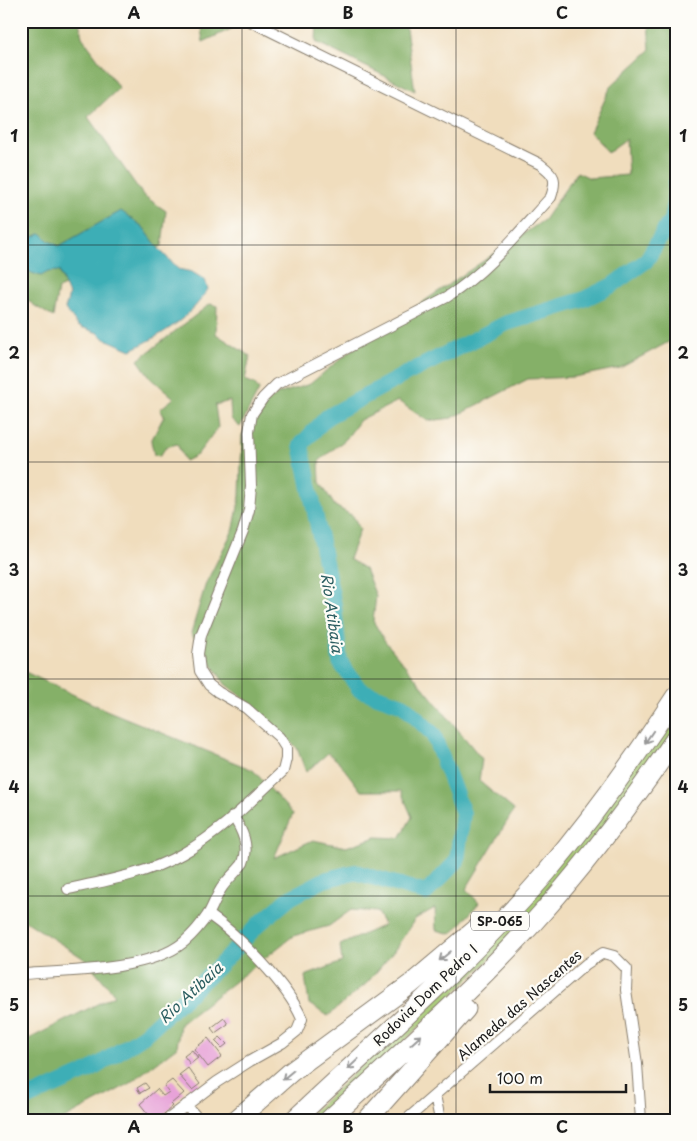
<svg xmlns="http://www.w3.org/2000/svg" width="697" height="1141" font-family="'Playpen Sans',sans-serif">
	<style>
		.green { fill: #a7cc76; stroke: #627449 }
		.forest { fill: #85b067; stroke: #506642 }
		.water { fill: #3daeb6; stroke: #2c6569 }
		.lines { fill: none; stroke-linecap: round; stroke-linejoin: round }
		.river { stroke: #3daeb6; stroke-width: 16 }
		.building { fill: #e7a2d8 }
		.street-casing { stroke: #867c6c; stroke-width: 12 }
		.highway-casing { stroke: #867c6c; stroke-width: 21 }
		.street { stroke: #fff; stroke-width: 10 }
		.highway { stroke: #fff; stroke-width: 19 }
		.oneway { stroke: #999 }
		.grid { fill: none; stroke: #1c1c1c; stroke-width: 1; stroke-opacity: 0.55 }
		.labels { text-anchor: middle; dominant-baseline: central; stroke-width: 4.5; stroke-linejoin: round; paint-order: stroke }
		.shield { fill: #fdfcf7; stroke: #605f5e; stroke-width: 1 }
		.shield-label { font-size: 12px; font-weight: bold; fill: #1c1c1c }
		.street-label { font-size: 14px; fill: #1c1c1c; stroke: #fdfcf7 }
		.water-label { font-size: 15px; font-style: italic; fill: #2b5e61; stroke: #fdfcf7 }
		.neatline { fill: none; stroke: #1c1c1c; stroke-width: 2 }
		.grid-label { font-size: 16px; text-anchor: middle; font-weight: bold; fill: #1c1c1c }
	</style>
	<rect width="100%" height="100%" fill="#fdfcf7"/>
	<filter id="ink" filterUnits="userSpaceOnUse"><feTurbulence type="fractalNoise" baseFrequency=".02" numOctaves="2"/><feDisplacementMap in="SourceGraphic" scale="10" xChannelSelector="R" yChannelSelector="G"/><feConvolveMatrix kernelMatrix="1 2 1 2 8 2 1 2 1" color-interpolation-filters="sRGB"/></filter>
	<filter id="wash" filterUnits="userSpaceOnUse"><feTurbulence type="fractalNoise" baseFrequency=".0096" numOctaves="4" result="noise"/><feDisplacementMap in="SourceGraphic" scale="20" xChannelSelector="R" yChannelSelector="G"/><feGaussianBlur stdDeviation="1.12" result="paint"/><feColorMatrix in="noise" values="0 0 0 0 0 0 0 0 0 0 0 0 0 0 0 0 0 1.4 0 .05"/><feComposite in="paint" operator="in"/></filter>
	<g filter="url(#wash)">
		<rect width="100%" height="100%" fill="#f0ddbd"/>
		<!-- green -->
		<path class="green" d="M 676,708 L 676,732 L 651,767 L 515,935 L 321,1120 L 304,1120 L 431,1001 Z"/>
		<!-- forest -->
		<path class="forest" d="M 21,21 L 79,21 L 82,37 L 119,88 L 88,117 L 143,195 L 166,211 L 162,246 L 58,289 L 53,317 L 32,304 L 21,292 Z
			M 200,21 L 248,21 L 203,42 Z
			M 317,21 L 405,21 L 415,91 L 316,42 Z
			M 648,21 L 676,21 L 676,338 L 620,368 L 574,377 L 528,379 L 452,418 L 428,421 L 398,401 L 360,420 L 346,439 L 319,461 L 320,482 L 335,506 L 353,516 L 360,529 L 349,559 L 365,569 L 376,596 L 373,621 L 385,641 L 482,759 L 479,781 L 514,810 L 466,889 L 479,903 L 452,934 L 436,930 L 435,908 L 415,919 L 394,951 L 367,983 L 328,1016 L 309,1004 L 305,976 L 342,962 L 340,945 L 384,925 L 377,912 L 351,910 L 329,926 L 293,936 L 180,1024 L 177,1047 L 127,1085 L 62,1120 L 21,1120 L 21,1043 L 115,995 L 86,960 L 21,918 L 21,670 L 106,710 L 253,770 L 293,814 L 274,858 L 313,840 L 346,847 L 376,837 L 400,838 L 412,817 L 401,791 L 361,791 L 339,762 L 328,753 L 306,772 L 297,748 L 257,709 L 225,684 L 191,633 L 206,583 L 234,528 L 240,496 L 242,435 L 262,406 L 278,394 L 310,384 L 349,352 L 544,220 L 577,172 L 590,178 L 628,175 L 626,139 L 608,152 L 590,132 L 611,86 L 650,50 Z
			M 210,304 L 217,306 L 216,334 L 250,356 L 245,380 L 255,384 L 259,390 L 240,427 L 231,419 L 230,401 L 215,405 L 218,427 L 197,455 L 185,461 L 177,444 L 166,447 L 160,456 L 154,455 L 151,441 L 164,416 L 160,409 L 174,398 L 151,378 L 138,360 Z"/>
		<!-- water -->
		<path class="water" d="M 121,211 L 143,227 L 160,250 L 178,269 L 192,272 L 205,280 L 208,289 C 190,319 161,335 131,350 L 103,338 L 98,333 L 78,326 L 65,309 L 69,295 L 59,271 L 48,272 L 41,276 L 32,273 L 21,267 L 21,246 L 29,239 L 41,233 L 49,241 L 59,246 Z"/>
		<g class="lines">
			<!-- river -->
			<path class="river" d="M 21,1101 L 91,1070 L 144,1035 L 218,967 L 259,924 L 290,898 L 324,880 L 355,872 L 426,893 L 457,861 L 463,813 L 433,734 L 403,705 L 360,690 L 340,662 L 334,605 L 301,445 L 327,417 L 404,375 L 507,323 L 582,300 L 611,286 L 646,261 L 673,216 L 676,183"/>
		</g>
		<g id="blocks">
			<!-- building -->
			<path class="building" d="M 224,1018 L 228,1024 L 215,1033 L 211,1028 Z
				M 220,1037 L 227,1044 L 222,1048 L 215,1041 Z
				M 208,1038 L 222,1056 L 208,1067 L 194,1049 Z
				M 192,1050 L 198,1058 L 190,1064 L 184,1056 Z
				M 188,1068 L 200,1084 L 192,1090 L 179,1075 Z
				M 172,1080 L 184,1093 L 171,1104 L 173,1106 L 157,1120 L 153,1120 L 140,1104 L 157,1089 L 163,1096 L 169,1092 L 164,1086 Z
				M 145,1083 L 149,1088 L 140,1093 L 137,1088 Z"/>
		</g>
	</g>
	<g filter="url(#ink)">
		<use href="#blocks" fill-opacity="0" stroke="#867c6c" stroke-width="1"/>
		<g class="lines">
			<!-- street casing -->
			<g class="street-casing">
				<path id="street" d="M 68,889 C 106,881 147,874 182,854 C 220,833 251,801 283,771 L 286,759 L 286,748 L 279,737 L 246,708 L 218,692 L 209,685 L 200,671 L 198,654 L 201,635 L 243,531 L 249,510 L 251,486 L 249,432 L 252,414 L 263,398 L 277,384 L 447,297 C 488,271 518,233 551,197 C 557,179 555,175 540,164 L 250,21
					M 21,974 C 67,971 149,971 184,942 C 192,935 203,922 209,913 C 214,904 217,894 223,886 C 228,879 240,868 243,863 C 250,846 242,830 233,816
					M 435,1095 L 440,1120
					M 186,1105 L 199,1120
					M 167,1120 L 217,1082 L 250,1061 L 282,1043 L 297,1031 L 302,1019 C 288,985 238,935 208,914
					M 406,1120 L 586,964 L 603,953 L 614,956 L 627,969 L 626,990 L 637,1064 L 641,1120"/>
			</g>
			<!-- highway casing -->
			<g class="highway-casing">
				<path id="highway" d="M 236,1120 L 291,1072 L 411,984 L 481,925
					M 294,1120 C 379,1040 469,962 546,873 C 593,817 636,757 676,696
					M 329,1120 C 398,1056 469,993 533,923 C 585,866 632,803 676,738
					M 367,1120 L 466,1009"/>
			</g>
			<!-- street -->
			<use href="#street" class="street"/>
			<!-- highway -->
			<use href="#highway" class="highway"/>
		</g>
		<!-- one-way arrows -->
		<defs><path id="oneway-shaft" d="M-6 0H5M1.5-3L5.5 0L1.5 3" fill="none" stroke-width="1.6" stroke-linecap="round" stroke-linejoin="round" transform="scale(1.25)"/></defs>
		<g class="oneway">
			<use href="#oneway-shaft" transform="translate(649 737) rotate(124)"/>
			<use href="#oneway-shaft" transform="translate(445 956) rotate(141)"/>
			<use href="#oneway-shaft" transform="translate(416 1040) rotate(-42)"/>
			<use href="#oneway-shaft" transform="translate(353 1064) rotate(137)"/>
			<use href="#oneway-shaft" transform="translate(288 1075) rotate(140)"/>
		</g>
	</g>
	<!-- grid -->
	<path class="grid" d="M 242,21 L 242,1120M 456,21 L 456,1120M 21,245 L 676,245M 21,462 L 676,462M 21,679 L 676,679M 21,896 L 676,896"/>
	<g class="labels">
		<!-- shield labels -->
		<rect class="shield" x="471" y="911.5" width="58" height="19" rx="4"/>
		<g class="shield-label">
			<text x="500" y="921">SP-065</text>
		</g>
		<!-- street labels -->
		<g class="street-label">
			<text transform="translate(425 995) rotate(-44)">Rodovia Dom Pedro I</text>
			<text transform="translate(519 1005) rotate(-41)">Alameda das Nascentes</text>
		</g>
		<!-- water labels -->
		<g class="water-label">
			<text transform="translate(333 613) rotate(82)">Rio Atibaia</text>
			<text transform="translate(190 992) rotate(-43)">Rio Atibaia</text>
		</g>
	</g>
	<!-- margin -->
	<rect width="697" height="1141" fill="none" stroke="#fdfcf7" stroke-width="55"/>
	<!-- scale -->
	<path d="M490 1084v8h136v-8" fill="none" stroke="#1c1c1c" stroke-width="2.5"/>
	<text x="497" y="1084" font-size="15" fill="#1c1c1c" stroke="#fdfcf7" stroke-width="4" paint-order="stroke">100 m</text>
	<rect x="28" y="28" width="642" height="1086" class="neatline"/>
	<g class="grid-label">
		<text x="134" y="19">A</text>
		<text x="348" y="19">B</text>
		<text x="562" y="19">C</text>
		<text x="14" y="142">1</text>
		<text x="683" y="142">1</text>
		<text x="14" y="359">2</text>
		<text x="683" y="359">2</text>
		<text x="14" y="576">3</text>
		<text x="683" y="576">3</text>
		<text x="14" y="793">4</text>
		<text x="683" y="793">4</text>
		<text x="14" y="1011">5</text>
		<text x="683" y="1011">5</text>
		<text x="134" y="1133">A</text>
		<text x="348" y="1133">B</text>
		<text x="562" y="1133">C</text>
	</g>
</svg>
